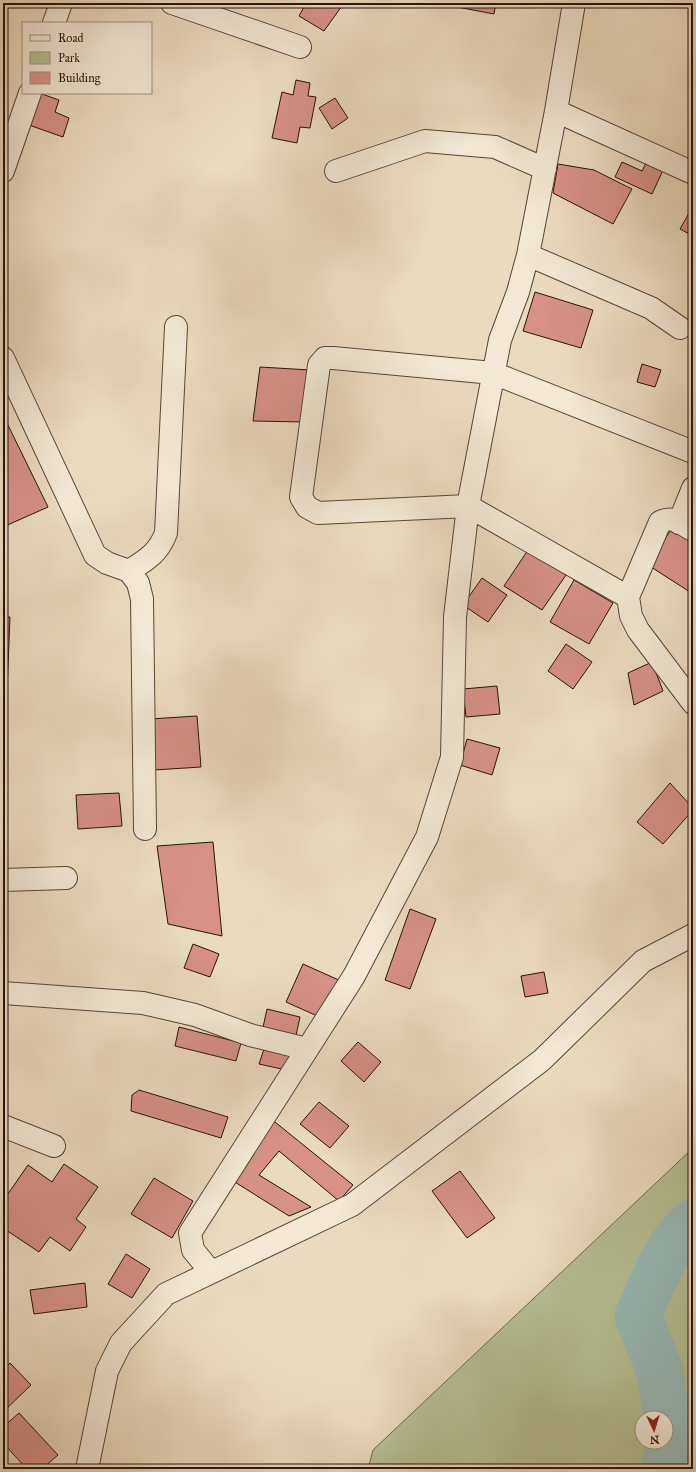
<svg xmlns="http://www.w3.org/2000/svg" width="696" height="1472" font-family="'IM FELL Great Primer',serif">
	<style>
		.green { fill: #b6c093; stroke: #6e6a4e; fill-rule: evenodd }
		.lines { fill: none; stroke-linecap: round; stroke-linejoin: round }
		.river { stroke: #99bab7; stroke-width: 47 }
		.building { fill: #d79186; stroke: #25130a }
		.minor-casing { stroke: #564537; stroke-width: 24 }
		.minor { stroke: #f2e8d5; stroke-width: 22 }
	</style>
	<rect width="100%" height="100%" fill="#ebdbbe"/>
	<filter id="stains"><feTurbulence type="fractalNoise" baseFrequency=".005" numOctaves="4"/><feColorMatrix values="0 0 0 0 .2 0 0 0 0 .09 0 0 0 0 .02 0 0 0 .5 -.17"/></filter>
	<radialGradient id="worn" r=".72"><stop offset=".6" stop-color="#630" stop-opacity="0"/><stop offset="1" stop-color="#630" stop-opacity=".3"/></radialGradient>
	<!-- green -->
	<path class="green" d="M 693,1148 L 693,1469 L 368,1469 L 373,1450 ZM 642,1418 L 666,1418 L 666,1442 L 642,1442 Z"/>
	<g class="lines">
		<!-- river -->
		<path class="river" d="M 663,1469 L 671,1442 L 660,1371 L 638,1316 C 653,1283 665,1246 693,1222"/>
	</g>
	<!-- building -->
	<path class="building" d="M 306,3 L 344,3 L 324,31 L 299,16 Z
		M 436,3 L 496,3 L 494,14 Z
		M 296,80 L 310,83 L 308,96 L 316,97 L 310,128 L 300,127 L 297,143 L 272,138 L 282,92 L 293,95 Z
		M 39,93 L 59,100 L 55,112 L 69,118 L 63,137 L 26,124 Z
		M 335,98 L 348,118 L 332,129 L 319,108 Z
		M 647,161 L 664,168 L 652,194 L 615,177 L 622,162 L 642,171 Z
		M 558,164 L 594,170 L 632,189 L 613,224 L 553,193 Z
		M 693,206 L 693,236 L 680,229 Z
		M 535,292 L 593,310 L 581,348 L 523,331 Z
		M 642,364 L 661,370 L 655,387 L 637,382 Z
		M 260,367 L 310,370 L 305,422 L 253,421 Z
		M 6,421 L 48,507 L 3,527 L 3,423 Z
		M 672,528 L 693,541 L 693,594 L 648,565 Z
		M 528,550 L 566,575 L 542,610 L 504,586 Z
		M 482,578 L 507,595 L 488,622 L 463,605 Z
		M 574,580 L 613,603 L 589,644 L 550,622 Z
		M 3,617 L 10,617 L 7,691 L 3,691 Z
		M 566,644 L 592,662 L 573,689 L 548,671 Z
		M 652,662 L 663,691 L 634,705 L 628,673 Z
		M 497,686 L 500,714 L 466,717 L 463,689 Z
		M 197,716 L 201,767 L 154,770 L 150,719 Z
		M 467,739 L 500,748 L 492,775 L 460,765 Z
		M 670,783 L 693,808 L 693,810 L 663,844 L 637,822 Z
		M 119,793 L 122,826 L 78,829 L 76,795 Z
		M 213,842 L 222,936 L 168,924 L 157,846 Z
		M 410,909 L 436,919 L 410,989 L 385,980 Z
		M 193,944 L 219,954 L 210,977 L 184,968 Z
		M 303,964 L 341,981 L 324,1019 L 286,1002 Z
		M 544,972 L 548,993 L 525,997 L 521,976 Z
		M 267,1009 L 300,1017 L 295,1040 L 262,1032 Z
		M 179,1027 L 241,1043 L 236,1061 L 175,1046 Z
		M 358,1042 L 381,1062 L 364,1082 L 341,1061 Z
		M 265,1046 L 298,1053 L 286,1070 L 259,1064 Z
		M 139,1090 L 228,1117 L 221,1138 L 131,1111 L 132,1095 Z
		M 319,1102 L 349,1126 L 330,1148 L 300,1124 Z
		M 270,1118 L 353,1185 L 339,1201 L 279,1151 L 259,1175 L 311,1207 L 289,1216 L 230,1179 Z
		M 64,1164 L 98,1187 L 76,1219 L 86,1227 L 70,1251 L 50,1237 L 39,1252 L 3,1228 L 3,1201 L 28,1165 L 52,1182 Z
		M 460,1171 L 495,1218 L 467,1238 L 432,1191 Z
		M 154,1178 L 193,1201 L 172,1238 L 131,1214 Z
		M 126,1254 L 150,1269 L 132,1298 L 108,1284 Z
		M 85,1283 L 87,1307 L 34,1314 L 30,1290 Z
		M 10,1363 L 31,1385 L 3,1412 L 3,1370 Z
		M 19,1413 L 58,1455 L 42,1469 L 27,1469 L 3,1443 L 3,1427 Z"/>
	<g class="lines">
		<!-- minor casing -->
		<g class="minor-casing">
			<path id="minor" d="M 172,3 L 300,47
				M 54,23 L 61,3
				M 556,111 L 693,173
				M 3,171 L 30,93
				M 336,171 L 425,141 L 495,147 L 545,169
				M 528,255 L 651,308 L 680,328
				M 3,358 L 95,555 L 107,563 L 129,571 L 138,583 L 142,599 L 145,829
				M 679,523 L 693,488
				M 693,530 C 681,524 674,515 660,522 L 628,597 L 631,616 L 638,630 L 693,703
				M 129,571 C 146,560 158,554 166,533 L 176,327
				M 628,597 L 468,506 L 318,513 L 307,507 L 301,497 L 319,365 L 325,358 L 333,358 L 493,373 L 693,452
				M 3,880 L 66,878
				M 3,993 L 143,1003 L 195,1015 L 250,1035 L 307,1049
				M 3,1126 L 54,1146
				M 211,1272 L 193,1250 L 190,1233 L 354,976 L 427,837 L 452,757 L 455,617 L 468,506 L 500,340 L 518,292 L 528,255 L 556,111 L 574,3
				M 87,1469 L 107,1371 L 121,1343 L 166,1294 L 352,1205 L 542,1060 L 643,961 L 693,935"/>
		</g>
		<!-- minor -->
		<use href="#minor" class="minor"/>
	</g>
	<!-- margin -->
	<rect width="696" height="1472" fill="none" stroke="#ebdbbe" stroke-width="16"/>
	<rect x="4" y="4" width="688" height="1464" fill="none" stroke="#25130a" stroke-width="2"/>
	<rect x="8" y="8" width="680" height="1456" fill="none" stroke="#25130a"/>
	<!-- legend -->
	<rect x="22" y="22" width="130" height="72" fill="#f2e8d5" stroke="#a09384"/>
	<rect x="30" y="35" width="20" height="6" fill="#f2e8d5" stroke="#a09384"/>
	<text x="58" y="42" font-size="12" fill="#25130a">Road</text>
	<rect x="30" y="52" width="20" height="12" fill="#b6c093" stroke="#a09384"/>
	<text x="58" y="62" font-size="12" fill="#25130a">Park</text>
	<rect x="30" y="72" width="20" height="12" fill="#d79186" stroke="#a09384"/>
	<text x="58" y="82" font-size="12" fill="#25130a">Building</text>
	<!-- north arrow -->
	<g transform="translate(654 1430) rotate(176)"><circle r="19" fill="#f2e8d5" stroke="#a09384"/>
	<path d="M0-3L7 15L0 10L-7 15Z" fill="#8f2418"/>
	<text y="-6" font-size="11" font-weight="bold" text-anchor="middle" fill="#25130a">N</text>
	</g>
	<rect width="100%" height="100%" filter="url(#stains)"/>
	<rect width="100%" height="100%" fill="url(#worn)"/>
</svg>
